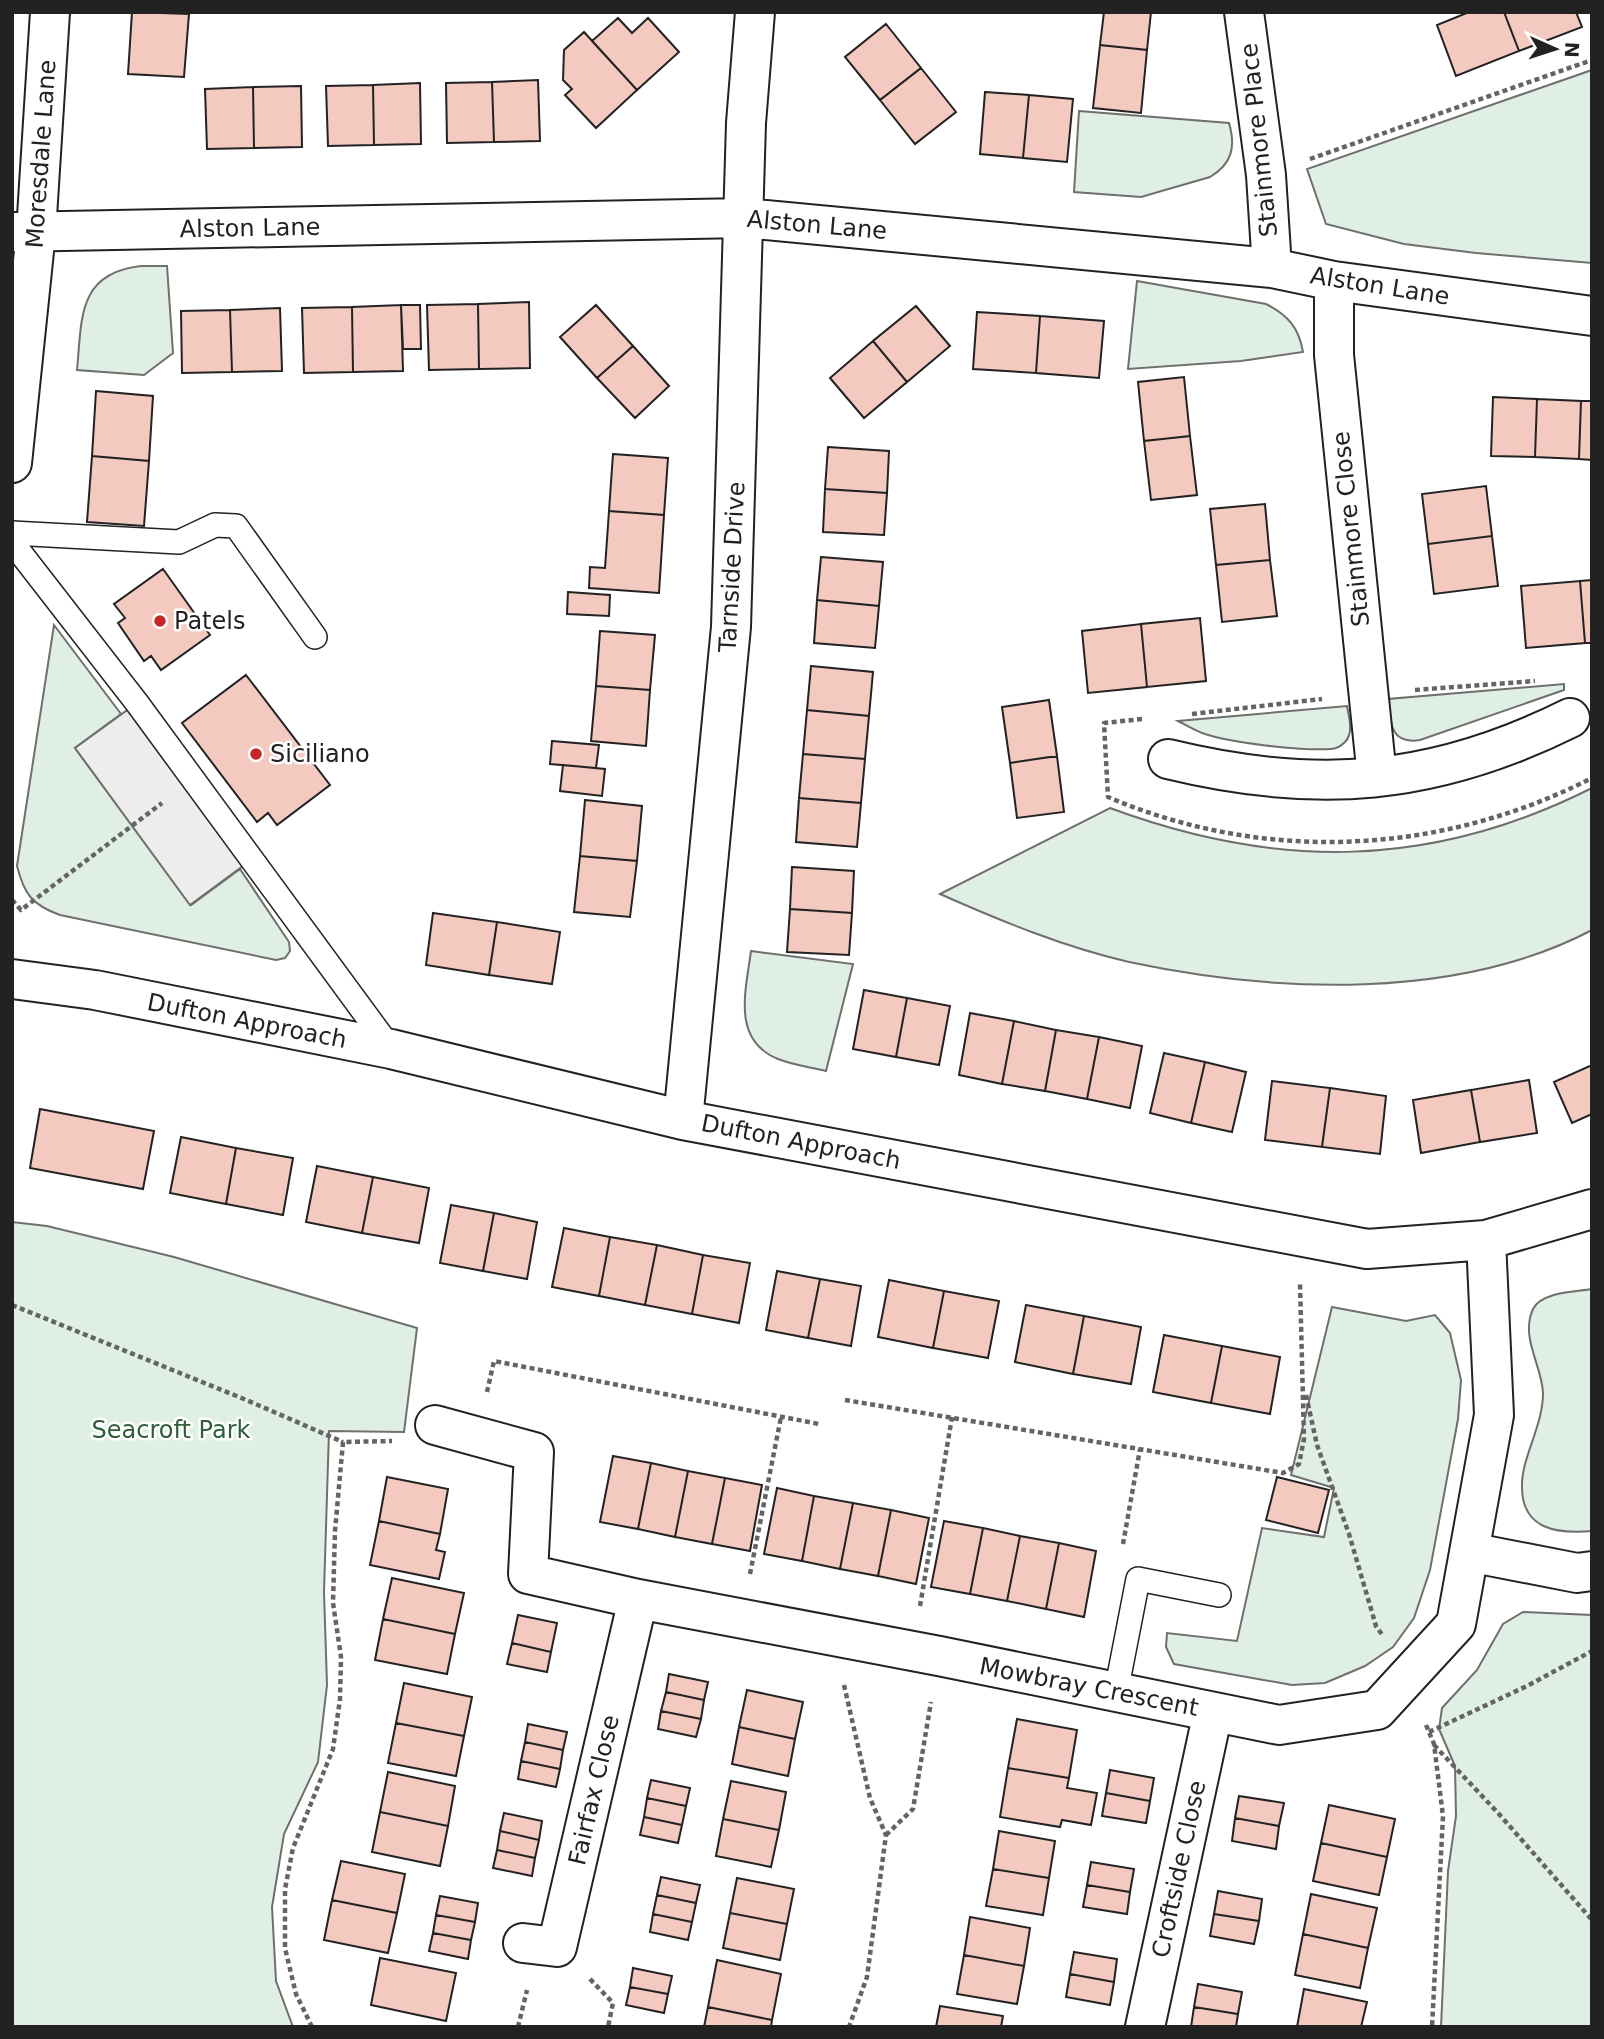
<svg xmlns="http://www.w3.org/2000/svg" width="1604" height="2039" font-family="'DejaVu Sans',sans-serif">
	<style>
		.green { fill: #e0efe3; stroke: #6f6f6f; stroke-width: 2 }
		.parking { fill: #ededed; stroke: #6f6f6f; stroke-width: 2 }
		.building { fill: #f3c9c0; stroke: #222; stroke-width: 2 }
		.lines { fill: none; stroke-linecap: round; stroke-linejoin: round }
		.lane-casing { stroke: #222; stroke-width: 26 }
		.street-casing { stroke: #222; stroke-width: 42 }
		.path { stroke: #646464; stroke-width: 4.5; stroke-dasharray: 5 3.5; stroke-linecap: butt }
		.lane { stroke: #fff; stroke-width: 23 }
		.street { stroke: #fff; stroke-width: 38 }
		.poi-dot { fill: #c62828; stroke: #fff; stroke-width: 2.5 }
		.labels { text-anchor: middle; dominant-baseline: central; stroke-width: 5; stroke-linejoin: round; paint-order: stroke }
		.street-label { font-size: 24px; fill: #222; stroke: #fff }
		.poi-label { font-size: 24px; fill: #222; stroke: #fff; text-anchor: start }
		.park-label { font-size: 24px; fill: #2f5e38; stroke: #fff }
	</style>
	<rect width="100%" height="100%" fill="#fff"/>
	<!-- green -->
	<path class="green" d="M 1592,70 L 1592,263 L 1476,253 L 1404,244 L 1326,224 L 1307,169 Z
		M 1079,111 L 1229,123 C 1236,147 1232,164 1210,177 L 1141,197 L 1074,192 Z
		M 141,266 L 167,266 L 173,353 L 144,375 L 77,370 C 82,319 77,273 141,266 Z
		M 1137,281 L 1266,304 C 1288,315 1299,328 1303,352 L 1241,361 L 1128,369 Z
		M 54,625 L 121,714 L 75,748 L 191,905 L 240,869 L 289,942 L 290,951 L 285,958 L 276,960 L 60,915 C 32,905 24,894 17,866 Z
		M 1564,684 L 1564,690 L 1420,740 C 1390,745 1390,722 1388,699 Z
		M 1347,706 C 1349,717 1354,733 1345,742 C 1341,746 1336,749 1331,749 C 1301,751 1230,743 1202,733 C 1194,730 1186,725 1178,721 Z
		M 1592,788 L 1592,930 C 1457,1001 1275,993 1129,962 C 1064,947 1001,921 940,894 L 1110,808 C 1277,870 1431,869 1592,788 Z
		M 751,951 L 853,964 L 826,1071 C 810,1067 793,1065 778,1059 C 731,1040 746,990 751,951 Z
		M 12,1222 L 47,1226 L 174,1257 L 417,1328 L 404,1432 L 329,1431 L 324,1592 L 327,1685 L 318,1762 L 284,1834 L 272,1907 L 276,1981 L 293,2027 L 12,2027 Z
		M 1592,1289 L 1592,1531 C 1558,1534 1522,1530 1522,1487 C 1521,1458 1543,1427 1543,1393 C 1542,1365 1520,1338 1533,1309 C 1541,1292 1575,1292 1592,1289 Z
		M 1332,1307 L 1406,1321 L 1435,1315 L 1450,1333 L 1461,1380 L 1458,1419 L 1430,1570 L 1414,1618 L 1393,1647 L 1365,1666 L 1325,1683 L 1292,1685 L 1174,1664 L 1166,1647 L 1167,1633 L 1237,1641 L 1262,1528 L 1324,1537 L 1334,1488 L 1291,1475 Z
		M 1523,1612 L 1592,1615 L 1592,2027 L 1441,2027 L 1448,1871 L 1456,1816 L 1455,1766 L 1439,1729 L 1442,1708 L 1477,1670 L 1503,1624 Z"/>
	<!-- parking -->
	<path class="parking" d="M 137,703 L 251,860 L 190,905 L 75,748 Z"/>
	<!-- building -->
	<path class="building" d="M 132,12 L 189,14 L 184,77 L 128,74 Z
		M 1104,12 L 1151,12 L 1147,50 L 1100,45 Z
		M 1469,12 L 1504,12 L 1519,51 L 1456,76 L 1437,25 Z
		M 1504,12 L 1576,12 L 1582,27 L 1519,51 Z
		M 618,18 L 632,33 L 648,18 L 679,52 L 637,90 L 592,41 Z
		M 886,24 L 921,68 L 880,100 L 845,57 Z
		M 584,32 L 637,90 L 596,128 L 565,95 L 572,89 L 563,80 L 564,50 Z
		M 1100,45 L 1147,50 L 1141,113 L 1093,108 Z
		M 921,68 L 956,112 L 915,144 L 880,100 Z
		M 538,80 L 540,141 L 494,142 L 492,82 Z
		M 492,82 L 494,142 L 447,143 L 446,83 Z
		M 420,83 L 421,144 L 374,145 L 373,85 Z
		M 373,85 L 374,145 L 328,146 L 326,86 Z
		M 301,86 L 302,147 L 254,148 L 253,87 Z
		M 253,87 L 254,148 L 207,149 L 205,89 Z
		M 985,92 L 1029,95 L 1023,158 L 980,154 Z
		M 1029,95 L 1073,99 L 1067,162 L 1023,158 Z
		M 529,302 L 530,368 L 479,369 L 478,304 Z
		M 478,304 L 479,369 L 429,370 L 427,305 Z
		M 401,305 L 420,305 L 421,349 L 403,349 Z
		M 401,305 L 403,371 L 353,372 L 352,307 Z
		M 596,305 L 633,346 L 597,378 L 560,337 Z
		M 916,306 L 950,346 L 907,382 L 873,341 Z
		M 352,307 L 353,372 L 304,373 L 302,308 Z
		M 280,308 L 282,371 L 232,372 L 230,310 Z
		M 230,310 L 232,372 L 182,373 L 181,311 Z
		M 977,312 L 1040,316 L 1036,373 L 973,369 Z
		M 1040,316 L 1104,321 L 1099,378 L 1036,373 Z
		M 873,341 L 907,382 L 864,418 L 830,378 Z
		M 633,346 L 669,386 L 635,418 L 597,378 Z
		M 1184,377 L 1190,436 L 1144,441 L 1138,382 Z
		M 96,391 L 153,396 L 149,461 L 92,456 Z
		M 1493,397 L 1537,399 L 1535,457 L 1491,456 Z
		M 1537,399 L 1581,401 L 1579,459 L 1535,457 Z
		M 1581,401 L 1592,401 L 1592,460 L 1579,459 Z
		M 1190,436 L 1197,495 L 1151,500 L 1144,441 Z
		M 828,447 L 889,451 L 887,493 L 825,489 Z
		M 613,454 L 668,458 L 664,515 L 609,511 Z
		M 92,456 L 149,461 L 144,526 L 87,522 Z
		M 1486,486 L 1492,536 L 1428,544 L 1422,494 Z
		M 825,489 L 887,493 L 884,535 L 823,532 Z
		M 1265,504 L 1270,560 L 1216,565 L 1210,509 Z
		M 609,511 L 664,515 L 659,593 L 589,588 L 590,567 L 605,568 Z
		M 1492,536 L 1498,586 L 1434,594 L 1428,544 Z
		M 821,557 L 883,562 L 879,606 L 817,600 Z
		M 1270,560 L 1277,616 L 1222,622 L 1216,565 Z
		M 163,569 L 210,635 L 161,670 L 151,656 L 144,661 L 118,623 L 125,618 L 114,604 Z
		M 1592,580 L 1592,643 L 1585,643 L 1580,581 Z
		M 1580,581 L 1585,643 L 1526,648 L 1521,586 Z
		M 568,592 L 610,595 L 609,616 L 567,614 Z
		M 817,600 L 879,606 L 875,648 L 814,643 Z
		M 1200,618 L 1206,681 L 1147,687 L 1141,624 Z
		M 1141,624 L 1147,687 L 1088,693 L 1082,631 Z
		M 600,631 L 655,635 L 650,690 L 596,686 Z
		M 811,666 L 873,672 L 869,716 L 807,710 Z
		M 246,675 L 330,785 L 277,825 L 268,813 L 257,822 L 182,723 Z
		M 596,686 L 650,690 L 646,746 L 591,741 Z
		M 1049,700 L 1057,756 L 1010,763 L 1002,707 Z
		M 807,710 L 869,716 L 865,759 L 803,754 Z
		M 552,741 L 599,745 L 596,768 L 550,764 Z
		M 803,754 L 865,759 L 861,803 L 799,798 Z
		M 1057,756 L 1064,812 L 1017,818 L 1010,763 Z
		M 563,765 L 605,769 L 602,796 L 560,791 Z
		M 799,798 L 861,803 L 857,847 L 796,842 Z
		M 585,800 L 642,806 L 637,861 L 580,856 Z
		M 580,856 L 637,861 L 630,917 L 574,912 Z
		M 792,867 L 854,871 L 852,913 L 790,909 Z
		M 790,909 L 852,913 L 849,955 L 787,952 Z
		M 433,913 L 497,922 L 489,975 L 426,965 Z
		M 497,922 L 560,932 L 552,984 L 489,975 Z
		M 864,990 L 907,998 L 896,1057 L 853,1049 Z
		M 907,998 L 950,1006 L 939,1065 L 896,1057 Z
		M 970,1013 L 1014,1021 L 1002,1084 L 959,1075 Z
		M 1014,1021 L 1056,1030 L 1045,1091 L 1002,1084 Z
		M 1056,1030 L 1099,1037 L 1087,1099 L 1045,1091 Z
		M 1099,1037 L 1142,1046 L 1130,1108 L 1087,1099 Z
		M 1164,1053 L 1205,1062 L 1191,1123 L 1150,1113 Z
		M 1205,1062 L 1246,1072 L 1232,1132 L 1191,1123 Z
		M 1592,1065 L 1592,1114 L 1572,1123 L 1554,1082 Z
		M 1529,1080 L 1537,1133 L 1480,1142 L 1471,1090 Z
		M 1272,1081 L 1330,1088 L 1322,1147 L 1265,1140 Z
		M 1330,1088 L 1386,1096 L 1380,1154 L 1322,1147 Z
		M 1471,1090 L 1480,1142 L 1421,1153 L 1413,1100 Z
		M 40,1109 L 154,1131 L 143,1189 L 30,1168 Z
		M 181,1137 L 236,1148 L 226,1204 L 170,1193 Z
		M 236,1148 L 293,1158 L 283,1215 L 226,1204 Z
		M 317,1166 L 373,1177 L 362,1233 L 306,1222 Z
		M 373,1177 L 429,1188 L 419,1243 L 362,1233 Z
		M 451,1205 L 494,1213 L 483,1271 L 440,1263 Z
		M 494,1213 L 537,1222 L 527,1279 L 483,1271 Z
		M 564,1228 L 610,1237 L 599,1296 L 552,1287 Z
		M 610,1237 L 657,1245 L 645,1305 L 599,1296 Z
		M 657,1245 L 703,1255 L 692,1314 L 645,1305 Z
		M 703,1255 L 750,1263 L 739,1323 L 692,1314 Z
		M 777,1271 L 820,1279 L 808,1338 L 766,1330 Z
		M 820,1279 L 861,1286 L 851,1346 L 808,1338 Z
		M 889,1280 L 944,1291 L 933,1348 L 878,1337 Z
		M 944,1291 L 999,1301 L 988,1358 L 933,1348 Z
		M 1026,1305 L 1084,1316 L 1073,1374 L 1015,1362 Z
		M 1084,1316 L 1141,1327 L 1131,1384 L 1073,1374 Z
		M 1164,1335 L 1222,1346 L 1211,1403 L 1153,1392 Z
		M 1222,1346 L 1280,1357 L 1270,1414 L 1211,1403 Z
		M 613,1456 L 651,1463 L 638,1529 L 600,1522 Z
		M 651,1463 L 688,1471 L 675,1537 L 638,1529 Z
		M 688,1471 L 725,1478 L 712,1544 L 675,1537 Z
		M 387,1477 L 448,1489 L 440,1534 L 379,1521 Z
		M 1277,1477 L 1329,1490 L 1318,1533 L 1266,1520 Z
		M 725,1478 L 762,1485 L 750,1551 L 712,1544 Z
		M 777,1488 L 814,1496 L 802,1561 L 764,1554 Z
		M 814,1496 L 853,1503 L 840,1569 L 802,1561 Z
		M 853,1503 L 891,1510 L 878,1576 L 840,1569 Z
		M 891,1510 L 929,1518 L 916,1584 L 878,1576 Z
		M 379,1521 L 440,1534 L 436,1550 L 445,1552 L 439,1579 L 370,1565 Z
		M 944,1521 L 983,1528 L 970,1594 L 931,1587 Z
		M 983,1528 L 1020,1536 L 1007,1601 L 970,1594 Z
		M 1020,1536 L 1059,1543 L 1046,1609 L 1007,1601 Z
		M 1059,1543 L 1096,1551 L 1084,1617 L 1046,1609 Z
		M 392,1578 L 464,1593 L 455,1634 L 383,1619 Z
		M 518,1615 L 557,1623 L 551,1652 L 512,1643 Z
		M 383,1619 L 455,1634 L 447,1674 L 375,1660 Z
		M 512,1643 L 551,1652 L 547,1672 L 507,1664 Z
		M 669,1674 L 708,1682 L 704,1700 L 666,1692 Z
		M 404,1683 L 472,1697 L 464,1736 L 396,1723 Z
		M 747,1690 L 803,1702 L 795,1739 L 739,1727 Z
		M 666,1692 L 704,1700 L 701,1719 L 661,1711 Z
		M 661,1711 L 701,1719 L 696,1737 L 658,1729 Z
		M 1017,1719 L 1077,1730 L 1069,1778 L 1008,1768 Z
		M 396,1723 L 464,1736 L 456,1776 L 388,1763 Z
		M 528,1724 L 567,1732 L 563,1750 L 525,1742 Z
		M 739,1727 L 795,1739 L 788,1776 L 732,1764 Z
		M 525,1742 L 563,1750 L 560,1769 L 521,1761 Z
		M 521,1761 L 560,1769 L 556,1787 L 518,1779 Z
		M 1008,1768 L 1069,1778 L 1067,1788 L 1097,1793 L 1091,1825 L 1062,1820 L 1060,1827 L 1000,1817 Z
		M 1110,1770 L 1154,1778 L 1150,1801 L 1106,1793 Z
		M 388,1772 L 455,1786 L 448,1826 L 380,1812 Z
		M 651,1780 L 690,1788 L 686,1806 L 647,1798 Z
		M 731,1781 L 786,1792 L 779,1830 L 723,1819 Z
		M 1106,1793 L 1150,1801 L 1146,1823 L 1102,1816 Z
		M 1239,1796 L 1284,1803 L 1279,1826 L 1235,1818 Z
		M 647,1798 L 686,1806 L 682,1825 L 644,1817 Z
		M 1329,1805 L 1395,1819 L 1387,1857 L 1321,1843 Z
		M 380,1812 L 448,1826 L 440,1866 L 372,1852 Z
		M 504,1813 L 542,1821 L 539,1840 L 500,1831 Z
		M 644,1817 L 682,1825 L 678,1843 L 640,1835 Z
		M 1235,1818 L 1279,1826 L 1276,1849 L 1232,1841 Z
		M 723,1819 L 779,1830 L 771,1867 L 716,1856 Z
		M 500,1831 L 539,1840 L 535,1858 L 497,1850 Z
		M 999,1831 L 1055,1841 L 1049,1878 L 993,1869 Z
		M 1321,1843 L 1387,1857 L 1379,1895 L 1313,1881 Z
		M 497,1850 L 535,1858 L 532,1876 L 493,1868 Z
		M 341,1861 L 405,1874 L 397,1913 L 332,1900 Z
		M 1091,1862 L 1134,1869 L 1130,1892 L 1087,1885 Z
		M 993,1869 L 1049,1878 L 1043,1915 L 986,1906 Z
		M 661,1877 L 700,1885 L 696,1903 L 657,1895 Z
		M 737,1878 L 794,1889 L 787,1924 L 730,1913 Z
		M 1087,1885 L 1130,1892 L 1127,1914 L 1083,1907 Z
		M 1218,1891 L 1262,1899 L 1259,1921 L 1214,1914 Z
		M 1311,1894 L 1377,1908 L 1368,1948 L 1303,1934 Z
		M 657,1895 L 696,1903 L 692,1922 L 653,1914 Z
		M 440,1896 L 478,1903 L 475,1922 L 436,1915 Z
		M 332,1900 L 397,1913 L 388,1953 L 324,1940 Z
		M 730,1913 L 787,1924 L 780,1960 L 723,1948 Z
		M 653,1914 L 692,1922 L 688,1940 L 650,1932 Z
		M 1214,1914 L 1259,1921 L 1254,1944 L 1210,1936 Z
		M 436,1915 L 475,1922 L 471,1940 L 433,1933 Z
		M 970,1917 L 1030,1928 L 1024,1966 L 964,1955 Z
		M 433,1933 L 471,1940 L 468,1959 L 429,1951 Z
		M 1303,1934 L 1368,1948 L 1360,1988 L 1295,1975 Z
		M 1074,1952 L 1117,1959 L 1114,1982 L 1070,1974 Z
		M 964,1955 L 1024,1966 L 1017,2004 L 957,1994 Z
		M 380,1958 L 456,1973 L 446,2021 L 371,2005 Z
		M 717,1960 L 781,1974 L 772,2020 L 708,2007 Z
		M 633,1968 L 672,1976 L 668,1994 L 630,1987 Z
		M 1070,1974 L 1114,1982 L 1110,2005 L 1066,1997 Z
		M 1198,1984 L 1242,1992 L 1238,2014 L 1194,2007 Z
		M 630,1987 L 668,1994 L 664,2013 L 626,2005 Z
		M 1304,1989 L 1367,2002 L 1361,2027 L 1297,2027 Z
		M 940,2006 L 1003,2016 L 1001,2027 L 936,2027 Z
		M 708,2007 L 772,2020 L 771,2027 L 704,2027 Z
		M 1194,2007 L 1238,2014 L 1236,2027 L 1191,2027 Z"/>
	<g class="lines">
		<!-- lane casing -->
		<g class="lane-casing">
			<path id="lane" d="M 12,533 L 179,542 L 215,525 L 236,526 L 315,637
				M 12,542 L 137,703 L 391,1049
				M 1116,1692 L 1138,1579 L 1219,1595"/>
		</g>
		<!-- street casing -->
		<g class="street-casing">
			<path id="street" d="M 1244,12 L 1266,175 L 1272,268
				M 12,232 L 744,218 L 1272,268 L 1334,281 L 1592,316
				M 1334,281 L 1334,355 L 1377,777
				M 12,463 L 36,232 L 50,12
				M 1168,759 C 1316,795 1433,786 1570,718
				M 12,979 L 95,990 L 391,1049 L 683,1120 L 1367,1249 L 1486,1240 L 1592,1209
				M 683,1120 L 731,627 L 746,123 L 755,12
				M 435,1425 L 534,1452 L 528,1574 L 638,1599 L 939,1656 L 1279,1725 L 1377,1710 L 1456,1624 L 1494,1415 L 1486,1240
				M 1469,1552 L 1577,1573 L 1592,1571
				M 523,1943 L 557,1947 L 638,1599
				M 1145,2027 L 1213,1712"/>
		</g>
		<!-- path -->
		<path class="path" d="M 1310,159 L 1592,60
			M 1415,690 L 1535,681
			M 1192,714 L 1322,699
			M 1142,719 L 1104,723 L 1108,797 C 1265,864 1441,855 1592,778
			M 12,900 L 21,910 L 162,803
			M 12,1305 L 244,1399 L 343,1442
			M 487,1392 L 494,1361 L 819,1424
			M 1306,1395 L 1317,1445 L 1349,1534 L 1376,1626 L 1383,1636
			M 845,1400 L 1283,1473 L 1299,1464 L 1304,1439 L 1300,1284
			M 1123,1544 L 1140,1449
			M 750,1574 L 781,1417
			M 920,1606 L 952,1417
			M 844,1685 L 870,1798 L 886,1835 L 867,1977 L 849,2027
			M 1426,1725 L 1434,1744 L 1443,1816 L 1432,2027
			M 1429,1732 L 1527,1686 L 1592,1651
			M 1434,1745 L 1499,1814 L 1592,1920
			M 886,1835 L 913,1809 L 931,1702
			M 590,1979 L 613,2003 L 608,2027
			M 312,2027 L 296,1994 L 285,1948 L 285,1889 L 293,1848 L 333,1749 L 340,1699 L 341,1657 L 333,1603 L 335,1531 L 343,1442 L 392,1441
			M 518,2027 L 527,1990"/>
		<!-- lane -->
		<use href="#lane" class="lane"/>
		<!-- street -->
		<use href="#street" class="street"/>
	</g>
	<!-- markers -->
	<g class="poi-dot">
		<circle cx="160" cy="621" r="7"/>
		<circle cx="256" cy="754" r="7"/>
	</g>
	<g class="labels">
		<!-- street labels -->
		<g class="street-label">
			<text transform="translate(1259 140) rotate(-96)">Stainmore Place</text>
			<text transform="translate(41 154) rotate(-86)">Moresdale Lane</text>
			<text transform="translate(817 225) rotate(5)">Alston Lane</text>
			<text transform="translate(250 228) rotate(-1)">Alston Lane</text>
			<text transform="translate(1380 286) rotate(9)">Alston Lane</text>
			<text transform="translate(1351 529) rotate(-96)">Stainmore Close</text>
			<text transform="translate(732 567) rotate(-87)">Tarnside Drive</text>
			<text transform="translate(247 1021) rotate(11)">Dufton Approach</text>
			<text transform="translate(801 1142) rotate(11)">Dufton Approach</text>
			<text transform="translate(1089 1687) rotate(11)">Mowbray Crescent</text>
			<text transform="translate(594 1790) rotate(-77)">Fairfax Close</text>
			<text transform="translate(1179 1869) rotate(-78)">Croftside Close</text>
		</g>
		<!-- poi labels -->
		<g class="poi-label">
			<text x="174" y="621">Patels</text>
			<text x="270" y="754">Siciliano</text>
		</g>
		<!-- park labels -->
		<g class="park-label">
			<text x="171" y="1430">Seacroft Park</text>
		</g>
	</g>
	<!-- border -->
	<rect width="1604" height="2039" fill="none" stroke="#222222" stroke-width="28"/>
	<!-- north arrow -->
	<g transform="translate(1555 49) rotate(93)" stroke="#ffffff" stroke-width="5" paint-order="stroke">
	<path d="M0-5L12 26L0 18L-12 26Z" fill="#222222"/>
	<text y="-10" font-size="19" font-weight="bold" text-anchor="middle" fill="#222222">N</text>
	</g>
</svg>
